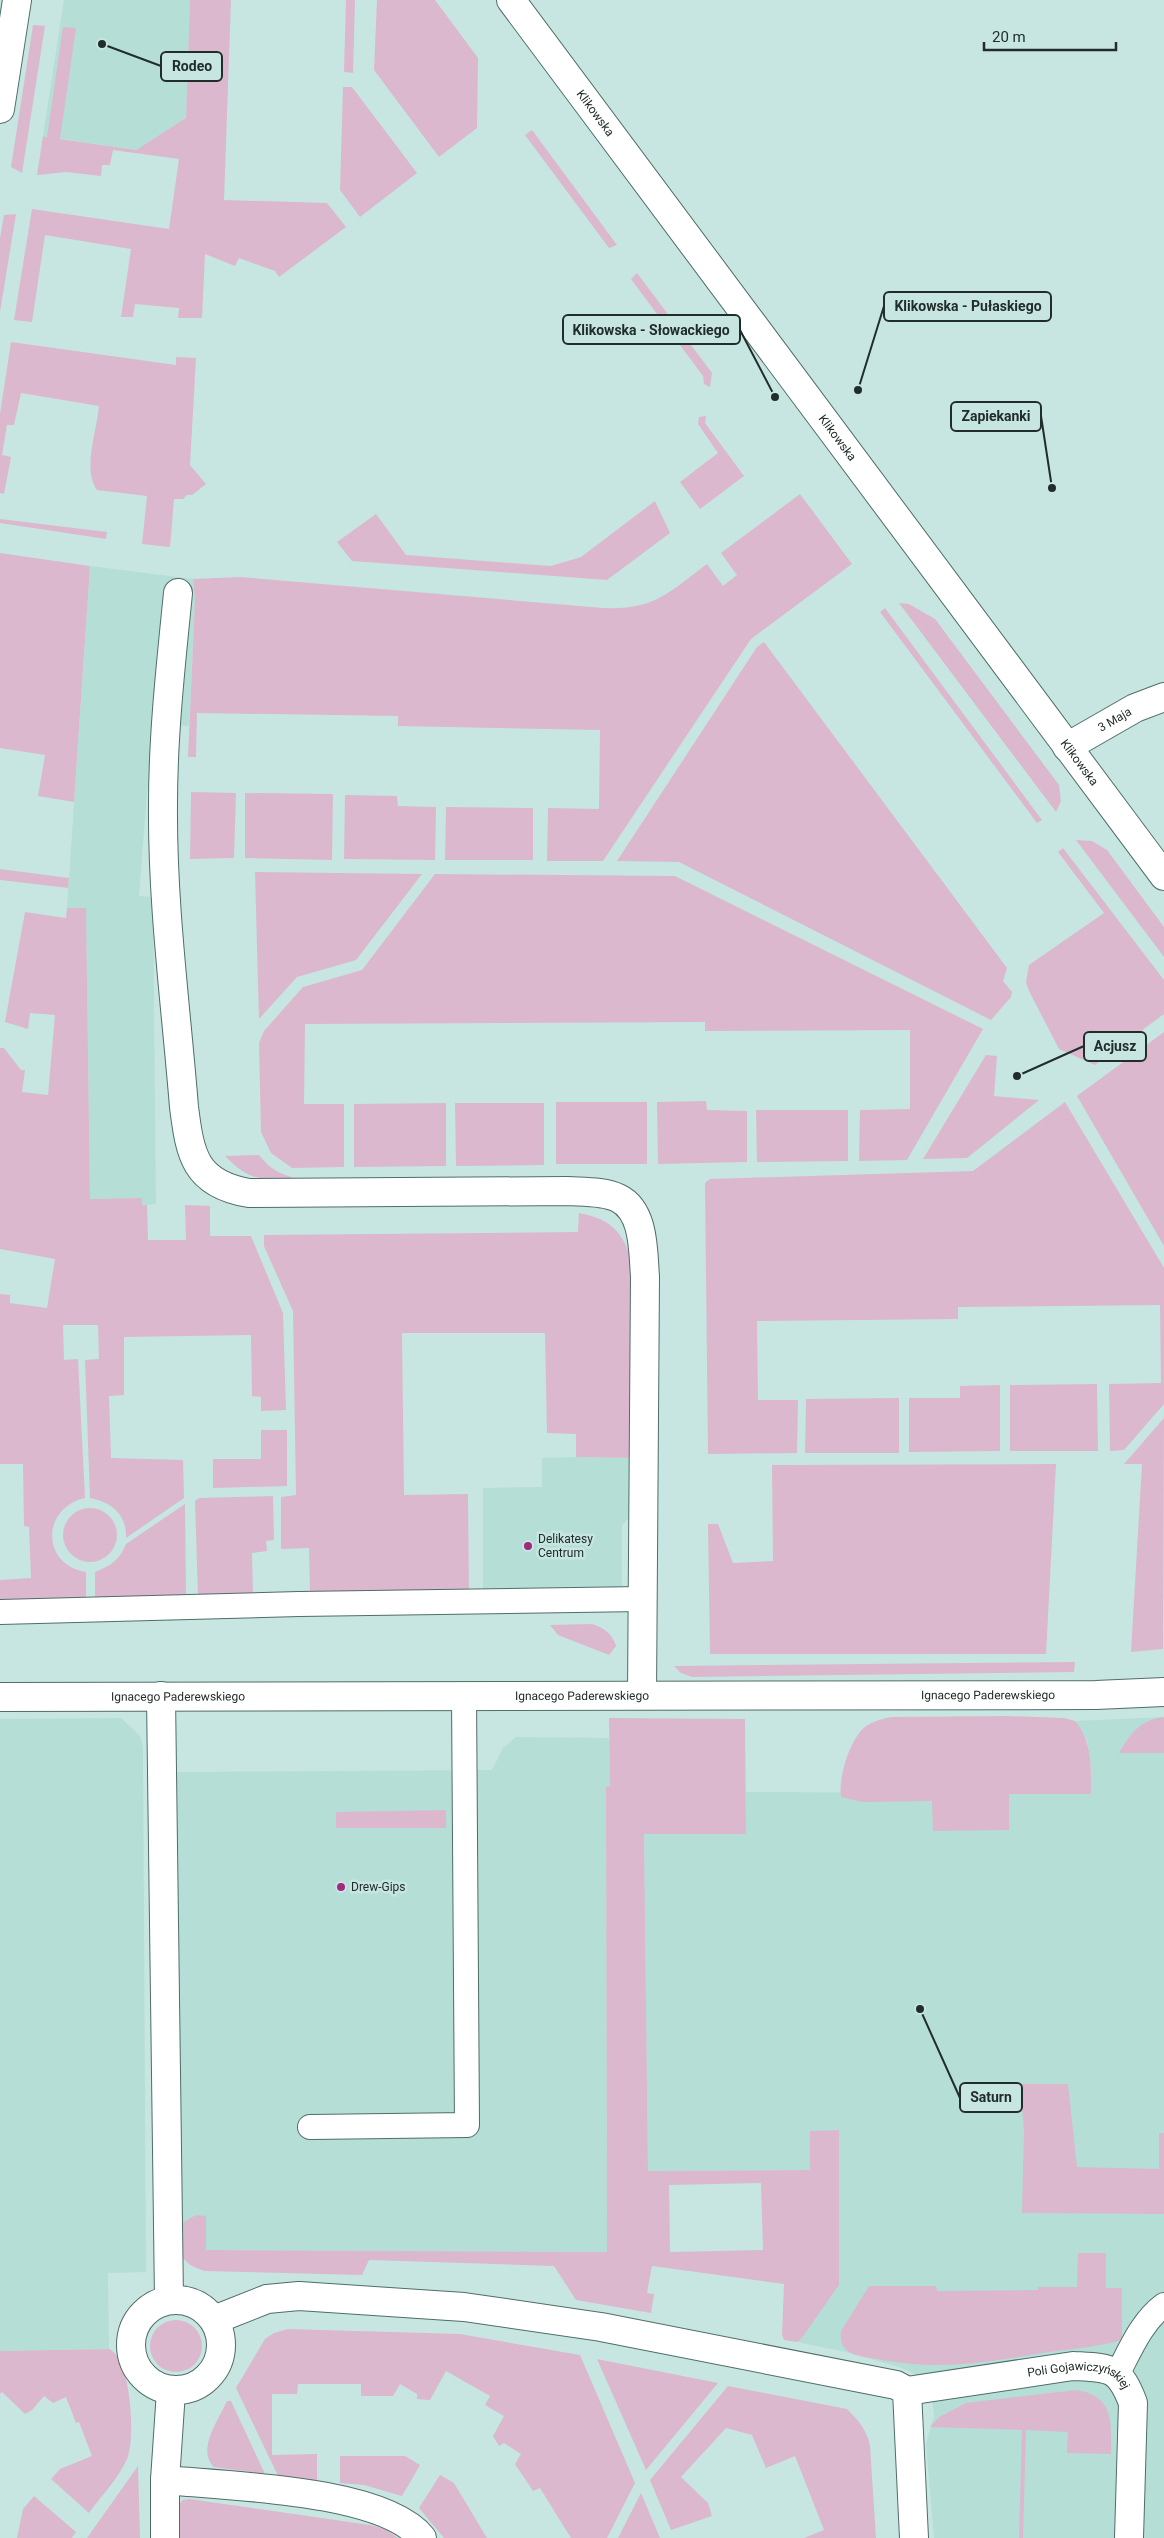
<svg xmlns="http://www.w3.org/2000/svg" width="1164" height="2538" font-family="Roboto,sans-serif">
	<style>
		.built { fill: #b5ded7 }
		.green { fill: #dbb8ce; fill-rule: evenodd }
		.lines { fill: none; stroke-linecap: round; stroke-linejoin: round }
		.lane-casing { stroke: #506d68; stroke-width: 26 }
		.street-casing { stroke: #506d68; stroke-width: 30 }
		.secondary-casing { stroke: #506d68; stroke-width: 30 }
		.lane { stroke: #fff; stroke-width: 24 }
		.street { stroke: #fff; stroke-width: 28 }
		.secondary { stroke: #fff; stroke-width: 28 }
		.poi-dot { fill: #a12981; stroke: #c7e6e1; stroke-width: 2 }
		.labels { text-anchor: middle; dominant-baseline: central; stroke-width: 5; stroke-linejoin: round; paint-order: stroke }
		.street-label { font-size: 12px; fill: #212d2b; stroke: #c7e6e1 }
		.poi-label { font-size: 12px; fill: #212d2b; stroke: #c7e6e1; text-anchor: start }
		.leader { fill: none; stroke: #212d2b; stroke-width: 2 }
		.callout-dot { fill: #212d2b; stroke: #c7e6e1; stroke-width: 2 }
		.callout { fill: #c7e6e1; stroke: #212d2b; stroke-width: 2 }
		.callout-label { font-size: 14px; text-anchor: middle; font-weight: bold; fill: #212d2b }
	</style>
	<rect width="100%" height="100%" fill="#c7e6e1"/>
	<!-- built -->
	<path class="built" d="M 64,0 L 190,0 L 186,118 L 136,150 L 43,136 Z
		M 90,566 L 193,579 L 195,599 L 189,726 L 160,725 L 151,743 L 139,896 L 153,897 L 156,1204 L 142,1205 L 142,1198 L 90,1199 L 86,908 L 67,908 Z
		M 576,1457 L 633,1458 L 634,1513 L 622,1525 L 622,1589 L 483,1592 L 483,1488 L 542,1487 L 542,1458 Z
		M 1164,1717 L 1164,2538 L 934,2538 L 926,2444 L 934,2416 L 931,2390 L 913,2373 L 899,2367 L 846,2352 L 797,2342 L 839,2285 L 839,2130 L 810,2170 L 648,2171 L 644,1834 L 745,1834 L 746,1792 L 1091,1794 L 1091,1763 L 1087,1740 L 1075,1721 Z
		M 121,1718 L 136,1732 L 141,1738 L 143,1748 L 146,2272 L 108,2273 L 109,2349 L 0,2351 L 0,1719 Z
		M 516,1737 L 609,1738 L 610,1786 L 606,1787 L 607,2252 L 206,2250 L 179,2225 L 175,1772 L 492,1770 L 503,1748 Z"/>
	<!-- green -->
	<path class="green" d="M 190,0 L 231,0 L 224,200 L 327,203 L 346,227 L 279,277 L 275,271 L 239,258 L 235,266 L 205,254 L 202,318 L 178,318 L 179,308 L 135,304 L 133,317 L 121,317 L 131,249 L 45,235 L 32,322 L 14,320 L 32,209 L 169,229 L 179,159 L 113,150 L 110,165 L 102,165 L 101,176 L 66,172 L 37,175 L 43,136 L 47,137 L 63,27 L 76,28 L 60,139 L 136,150 L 186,118 Z
		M 346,0 L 355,0 L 353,73 L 344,72 Z
		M 377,0 L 435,0 L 478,58 L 477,128 L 439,157 L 374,70 Z
		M 33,25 L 45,26 L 22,173 L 11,167 Z
		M 343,87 L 352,87 L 417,173 L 360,217 L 340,190 Z
		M 532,130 L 617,245 L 609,248 L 525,135 Z
		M 16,214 L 0,312 L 0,238 L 4,215 Z
		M 637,273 L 712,373 L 710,387 L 704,384 L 703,376 L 631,279 Z
		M 11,342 L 176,365 L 176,357 L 196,358 L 190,465 L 206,484 L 192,495 L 187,495 L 183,499 L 174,499 L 170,547 L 142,544 L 147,496 L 97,490 C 82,470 97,430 99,406 L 21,393 L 14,425 L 7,425 L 2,455 L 11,457 L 4,494 L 0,493 L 0,414 Z
		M 706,416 L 705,423 L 744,476 L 700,509 L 680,482 L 718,453 L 698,424 L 699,417 Z
		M 800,494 L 852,564 L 751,639 L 603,861 L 547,861 L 548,808 L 599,809 L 600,730 L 398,726 L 398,716 L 197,713 L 196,757 L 188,757 L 195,599 L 193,579 L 240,577 L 603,608 C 655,610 668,593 707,564 L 723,586 L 737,575 L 721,553 Z
		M 655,501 L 670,533 L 607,580 L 352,561 L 337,542 L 376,514 L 406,555 L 551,566 L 581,557 Z
		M 0,519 L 107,532 L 106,539 L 0,523 Z
		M 0,553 L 90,566 L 74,802 L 38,796 L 45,755 L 0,748 Z
		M 899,603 L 909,604 L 935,619 L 1059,785 L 1061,801 L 1056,812 Z
		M 885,608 L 1042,820 L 1037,823 L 880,612 Z
		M 764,642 L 1007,968 L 1003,981 L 1012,992 L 1011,997 L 991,1020 L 679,862 L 617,861 L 757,647 Z
		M 191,792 L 236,793 L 234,858 L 190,859 Z
		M 245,793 L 333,794 L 332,860 L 245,858 Z
		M 345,795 L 397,796 L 398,806 L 436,807 L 435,860 L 344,859 Z
		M 446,807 L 533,808 L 533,860 L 445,860 Z
		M 1076,840 L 1092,841 L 1107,850 L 1164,927 L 1164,957 Z
		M 1063,848 L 1164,980 L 1164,1014 L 1095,1065 L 1059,1049 L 1029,991 L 1026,982 L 1029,965 L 1104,913 L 1058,852 Z
		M 0,869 L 69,878 L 68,888 L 0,880 Z
		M 255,872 L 422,874 L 356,960 L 297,977 L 259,1019 Z
		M 435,874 L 675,876 L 983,1029 L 907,1160 L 859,1161 L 860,1110 L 910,1109 L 910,1030 L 705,1031 L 705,1022 L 305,1024 L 304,1104 L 344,1104 L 344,1167 L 292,1168 L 271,1153 L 261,1132 L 259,1043 L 264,1031 L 303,987 L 362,970 Z
		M 67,908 L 86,908 L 90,1199 L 142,1198 L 142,1205 L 147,1205 L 148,1240 L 186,1240 L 185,1205 L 210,1206 L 210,1236 L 251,1236 L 283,1313 L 286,1410 L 261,1411 L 261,1397 L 252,1396 L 251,1335 L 124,1337 L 124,1395 L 109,1396 L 111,1458 L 183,1460 L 184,1498 L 126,1538 C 127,1514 111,1502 90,1498 L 85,1360 L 99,1359 L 98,1325 L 63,1325 L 64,1360 L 78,1359 L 85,1498 C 41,1508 41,1565 86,1572 L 86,1600 L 0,1603 L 0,1580 L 31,1578 L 29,1527 L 24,1526 L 23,1464 L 0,1464 L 0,1294 L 10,1295 L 10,1303 L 47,1308 L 55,1259 L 0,1249 L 0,1048 L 4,1048 L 21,1070 L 25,1070 L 22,1092 L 48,1095 L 55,1015 L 30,1013 L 28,1029 L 5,1022 L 25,912 L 66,918 Z
		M 1164,1032 L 1164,1246 L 1077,1096 Z
		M 986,1055 L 997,1056 L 994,1096 L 1039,1100 L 967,1158 L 923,1159 Z
		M 706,1101 L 707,1110 L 747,1111 L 747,1162 L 658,1164 L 657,1102 Z
		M 556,1102 L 647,1102 L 647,1164 L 556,1164 Z
		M 1065,1102 L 1164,1268 L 1164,1404 L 1124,1450 L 1110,1451 L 1109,1384 L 1161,1383 L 1160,1305 L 958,1307 L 958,1319 L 757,1321 L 758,1400 L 798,1400 L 797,1453 L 708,1454 L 705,1183 L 710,1179 L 973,1171 Z
		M 446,1103 L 446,1166 L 354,1167 L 354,1104 Z
		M 455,1103 L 544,1103 L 544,1165 L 456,1166 Z
		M 756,1110 L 848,1110 L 848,1161 L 757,1162 Z
		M 259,1155 C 270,1169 280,1174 297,1179 C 263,1180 250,1182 225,1156 Z
		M 579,1213 C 606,1218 621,1228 630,1256 L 633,1458 L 576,1457 L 576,1434 L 547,1433 L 545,1333 L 402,1333 L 404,1495 L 468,1494 L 469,1592 L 310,1595 L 309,1548 L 281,1549 L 281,1497 L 296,1495 L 293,1311 L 264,1246 L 264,1235 L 578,1232 Z
		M 1097,1384 L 1098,1451 L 1010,1451 L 1010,1385 Z
		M 1000,1385 L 1000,1451 L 909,1452 L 909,1398 L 960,1398 L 960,1386 Z
		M 899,1398 L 899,1453 L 805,1453 L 806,1399 Z
		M 1164,1418 L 1163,1649 L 1131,1652 L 1142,1464 L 1124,1464 Z
		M 261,1430 L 287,1430 L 287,1486 L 213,1488 L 213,1459 L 261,1459 Z
		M 1056,1464 L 1046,1654 L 710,1654 L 708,1524 L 718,1524 L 733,1563 L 773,1561 L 772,1465 Z
		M 273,1496 L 274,1540 L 266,1541 L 267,1551 L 252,1553 L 253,1594 L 198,1596 L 195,1501 L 199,1498 Z
		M 185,1504 L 186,1597 L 95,1601 L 95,1572 C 110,1566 120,1560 126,1544 Z
		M63 1535a27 27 0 1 1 54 0a27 27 0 1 1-54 0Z
		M 592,1624 C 604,1628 612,1633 616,1646 L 609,1655 L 558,1635 L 550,1625 Z
		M 1075,1662 L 1074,1672 L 692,1677 L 681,1673 L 674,1666 Z
		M 1007,1716 L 1064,1718 L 1075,1721 C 1093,1742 1091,1768 1091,1794 L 1009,1794 L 1009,1830 L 933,1831 L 932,1801 L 862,1802 L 841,1797 C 838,1778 850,1739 865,1727 C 872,1721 883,1719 891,1717 Z
		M 1164,1717 L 1164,1753 L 1119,1753 C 1131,1733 1140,1720 1164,1717 Z
		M 609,1718 L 745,1719 L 746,1834 L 644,1834 L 648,2171 L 810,2170 L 810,2131 L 839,2130 L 839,2285 L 801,2339 L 797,2342 L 784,2340 L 782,2335 L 784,2284 L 652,2266 L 647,2293 L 654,2294 L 651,2313 L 576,2300 L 554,2266 L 369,2260 L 362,2275 L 205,2271 C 177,2263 180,2251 179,2225 L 196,2215 L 206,2216 L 206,2250 L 607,2252 L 606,1787 L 610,1786 ZM 761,2183 L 763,2250 L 670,2252 L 669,2185 Z
		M 446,1810 L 446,1828 L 336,1828 L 336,1812 Z
		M 1020,2084 L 1068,2084 L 1077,2167 L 1159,2169 L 1159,2133 L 1164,2133 L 1164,2214 L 1022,2213 L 1024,2131 Z
		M 1078,2253 L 1106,2253 L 1106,2288 L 1122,2288 L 1122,2340 C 1096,2347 1070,2349 1043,2353 C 981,2363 940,2371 877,2359 C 858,2356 838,2355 841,2331 L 869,2286 L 936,2286 L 937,2291 L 1038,2290 L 1038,2287 L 1077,2287 Z
		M150 2346a26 26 0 1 1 52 0a26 26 0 1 1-52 0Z
		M 288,2329 L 460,2334 L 580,2355 L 635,2483 L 607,2538 L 571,2538 L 540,2488 L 533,2491 L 515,2464 L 521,2454 L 504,2443 L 499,2446 L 493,2436 L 504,2416 L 485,2405 L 490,2396 L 446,2371 L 430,2400 L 417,2399 L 417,2394 L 400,2384 L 393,2396 L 361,2396 L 361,2384 L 298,2384 L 297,2394 L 272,2394 L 272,2455 L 317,2454 L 317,2481 L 280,2480 L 236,2388 L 265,2339 L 274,2333 Z
		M 109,2349 C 131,2357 136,2439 127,2459 C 119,2478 101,2496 89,2513 L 51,2479 L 60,2469 L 92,2456 L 79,2422 L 76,2423 L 66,2397 L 53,2403 L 44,2396 L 32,2410 L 25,2414 L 2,2392 L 0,2394 L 0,2351 Z
		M 597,2359 L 718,2383 L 646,2470 Z
		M 728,2386 L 847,2409 C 859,2421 867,2430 870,2446 L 876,2538 L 804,2538 L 824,2530 L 795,2456 L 766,2468 L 752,2435 L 726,2428 L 681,2477 L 708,2503 L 712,2516 L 671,2530 L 650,2480 Z
		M 1076,2390 C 1115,2396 1111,2423 1111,2454 L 1067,2453 L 1068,2432 L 1026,2430 L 1023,2538 L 1019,2538 L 1022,2430 L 930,2427 L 939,2417 L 966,2403 Z
		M 227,2401 L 231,2401 L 265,2474 L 214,2467 C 196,2450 219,2419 227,2401 Z
		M 340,2456 L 405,2456 L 420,2465 L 402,2496 L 364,2485 L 340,2483 Z
		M 138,2466 L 140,2538 L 87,2538 Z
		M 440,2475 L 454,2483 L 487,2538 L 444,2538 L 419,2508 Z
		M 641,2493 L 660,2538 L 618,2538 Z
		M 34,2496 L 76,2532 L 72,2538 L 17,2538 L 23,2509 Z
		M 189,2499 L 370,2525 L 385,2529 L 398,2538 L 177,2538 L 178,2505 L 183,2500 Z"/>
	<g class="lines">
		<!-- lane casing -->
		<g class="lane-casing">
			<path id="lane" d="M 0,1612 L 299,1604 L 642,1599
				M 310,2127 L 467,2125 L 464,1695
				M 1118,2373 C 1130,2350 1142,2321 1164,2305"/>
		</g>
		<!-- street casing -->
		<g class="street-casing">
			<g id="street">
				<path d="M 0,109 L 17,0"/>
				<path d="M 178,593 C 171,663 163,734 163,804 C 162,905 176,1007 184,1107 C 190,1155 195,1184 249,1193 L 568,1191 C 584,1192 604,1191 618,1198 C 645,1211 643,1252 645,1277 L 642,1695"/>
				<path id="s1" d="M 1067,747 L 1135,708 L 1164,697"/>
				<path d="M 161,1696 L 169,2300"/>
				<path id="s2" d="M 0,1697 L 1096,1695 L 1164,1692"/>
				<circle cx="176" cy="2345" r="45"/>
				<path d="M 214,2320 L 267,2299 L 299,2296 L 464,2307 L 601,2327 L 896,2385 L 907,2391 L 914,2538"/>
				<path id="s3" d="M 907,2391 L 1073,2366 C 1110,2368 1119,2366 1133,2403 L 1129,2538"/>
				<path d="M 165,2480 C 226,2486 383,2489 422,2538"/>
				<path d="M 165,2538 L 165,2480 L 171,2391"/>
			</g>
		</g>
		<!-- secondary casing -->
		<g class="secondary-casing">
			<g id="secondary">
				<path id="s4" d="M 511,0 L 1164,876"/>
			</g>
		</g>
		<!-- lane -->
		<use href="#lane" class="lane"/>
		<!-- street -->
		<use href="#street" class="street"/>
		<!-- secondary -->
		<use href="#secondary" class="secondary"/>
	</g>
	<!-- markers -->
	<g class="poi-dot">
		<circle cx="528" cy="1546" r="5"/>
		<circle cx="341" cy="1887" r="5"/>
	</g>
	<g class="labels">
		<!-- street labels -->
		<g class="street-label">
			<text stroke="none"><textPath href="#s4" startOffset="141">Klikowska</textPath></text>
			<text stroke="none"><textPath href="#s4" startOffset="546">Klikowska</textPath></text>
			<text stroke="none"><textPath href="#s1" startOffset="55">3 Maja</textPath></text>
			<text stroke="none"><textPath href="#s4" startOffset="951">Klikowska</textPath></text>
			<text stroke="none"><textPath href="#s2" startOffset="582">Ignacego Paderewskiego</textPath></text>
			<text stroke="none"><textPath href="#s2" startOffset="988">Ignacego Paderewskiego</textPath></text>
			<text stroke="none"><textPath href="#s2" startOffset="178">Ignacego Paderewskiego</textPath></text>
			<text stroke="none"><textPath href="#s3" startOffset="176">Poli Gojawiczyńskiej</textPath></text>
		</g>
		<!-- poi labels -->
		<g class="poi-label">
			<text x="538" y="1539">Delikatesy<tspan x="538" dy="14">Centrum</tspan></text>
			<text x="351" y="1887">Drew-Gips</text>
		</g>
	</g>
	<!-- callouts -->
	<path class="leader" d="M102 44L161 66M858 390L884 306M775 397L740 330M1052 488L1041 416M1017 1076L1084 1046M920 2009L960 2098"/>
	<g class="callout-dot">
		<circle cx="102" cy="44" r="5"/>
		<circle cx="858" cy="390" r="5"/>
		<circle cx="775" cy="397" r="5"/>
		<circle cx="1052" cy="488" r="5"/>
		<circle cx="1017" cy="1076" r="5"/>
		<circle cx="920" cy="2009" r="5"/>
	</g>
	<g class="callout">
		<rect x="161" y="52" width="61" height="29" rx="5"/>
		<rect x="884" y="292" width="167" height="29" rx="5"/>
		<rect x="563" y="315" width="177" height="29" rx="5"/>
		<rect x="951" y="402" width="90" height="29" rx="5"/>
		<rect x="1084" y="1032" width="62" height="29" rx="5"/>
		<rect x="960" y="2083" width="62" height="29" rx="5"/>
	</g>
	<g class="callout-label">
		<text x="192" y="71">Rodeo</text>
		<text x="968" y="311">Klikowska - Pułaskiego</text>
		<text x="651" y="335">Klikowska - Słowackiego</text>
		<text x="996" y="421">Zapiekanki</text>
		<text x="1115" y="1051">Acjusz</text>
		<text x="991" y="2102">Saturn</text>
	</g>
	<!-- scale -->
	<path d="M984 42v8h132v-8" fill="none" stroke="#212d2b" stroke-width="2.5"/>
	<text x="992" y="42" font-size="15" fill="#212d2b" stroke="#c7e6e1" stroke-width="4" paint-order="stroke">20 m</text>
</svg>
